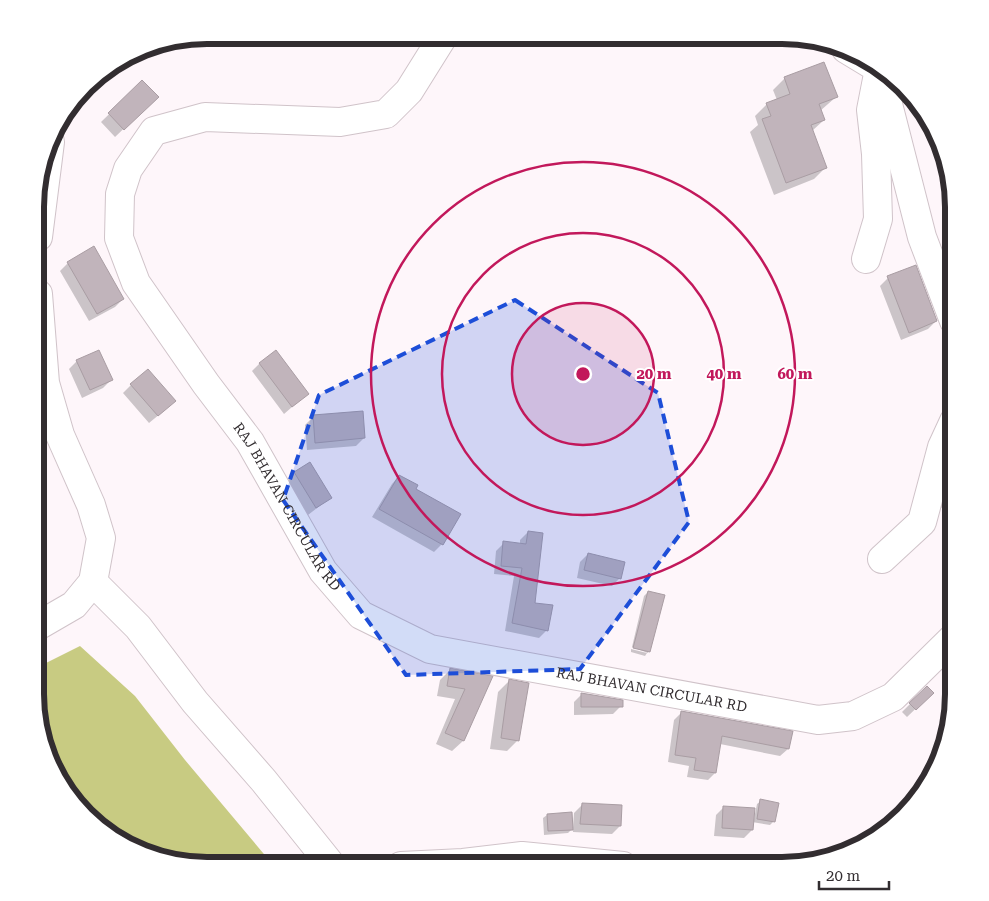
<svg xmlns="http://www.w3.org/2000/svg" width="989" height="901" font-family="'Roboto Serif',serif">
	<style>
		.green { fill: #c8cb82 }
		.shadow { fill: #0003 }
		.building { fill: #c1b4bb; stroke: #a99da3 }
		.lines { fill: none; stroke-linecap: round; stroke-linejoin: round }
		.minor-casing { stroke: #d0c3c9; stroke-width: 30 }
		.major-casing { stroke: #d0c3c9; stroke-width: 30 }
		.highway-casing { stroke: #d0c3c9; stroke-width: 30 }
		.minor { stroke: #fff; stroke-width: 28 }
		.major { stroke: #fff; stroke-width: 28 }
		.highway { stroke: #fff; stroke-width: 28 }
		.marked { fill: #1d4ed8; fill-opacity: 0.2; stroke: #1d4ed8; stroke-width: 4; stroke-dasharray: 10 6; stroke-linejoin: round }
		.ring { fill: none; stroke: #c2185b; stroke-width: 2.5 }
		.labels { text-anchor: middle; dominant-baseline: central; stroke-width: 4; stroke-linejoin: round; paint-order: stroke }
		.street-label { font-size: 14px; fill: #322d30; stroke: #fff }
		.rim { fill: none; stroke: #322d30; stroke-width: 6 }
		.centre { fill: #c2185b; stroke: #fff; stroke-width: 2.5 }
		.ring-label { font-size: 15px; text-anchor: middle; font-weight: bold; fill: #c2185b; stroke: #fff; stroke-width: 4; stroke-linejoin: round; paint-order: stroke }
	</style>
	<rect width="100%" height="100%" fill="#fef6fa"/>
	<!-- green -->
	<path class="green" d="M 80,646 L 135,696 L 185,760 L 274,866 L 206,866 L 131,848 L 77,807 L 48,760 L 35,705 L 36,668 Z"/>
	<!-- shadow -->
	<path class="shadow" d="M 785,78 L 836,97 L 820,111 L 824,120 L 812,131 L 826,167 L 814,179 L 774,195 L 750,132 L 758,125 L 755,116 L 767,104 L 777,100 L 773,90 Z
		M 142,82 L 157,97 L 115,137 L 101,122 Z
		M 68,263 L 123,299 L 115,307 L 89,321 L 60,271 Z
		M 888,278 L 936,321 L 928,329 L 901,340 L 880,286 Z
		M 77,361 L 111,380 L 103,388 L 82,398 L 69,369 Z
		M 260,363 L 307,394 L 284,414 L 252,371 Z
		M 131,385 L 166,409 L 149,423 L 123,393 Z
		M 362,412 L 364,438 L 356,446 L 307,450 L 305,425 L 313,417 Z
		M 295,473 L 330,498 L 308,515 L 287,481 Z
		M 399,476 L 414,489 L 442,544 L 434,552 L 372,517 L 392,484 Z
		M 954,488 L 954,521 L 938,504 Z
		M 528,532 L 534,604 L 547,630 L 539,638 L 505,631 L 514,576 L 494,574 L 496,551 L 504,543 L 520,544 L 520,540 Z
		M 588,554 L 620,578 L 612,586 L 577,578 L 580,562 Z
		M 648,592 L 663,596 L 648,653 L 632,647 L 644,596 Z
		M 631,649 L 647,653 L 645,656 L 631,652 Z
		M 450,670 L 491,677 L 463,741 L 452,751 L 436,744 L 455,699 L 437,696 L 440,680 Z
		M 509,681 L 518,740 L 507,751 L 490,749 L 498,692 Z
		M 927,687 L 932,693 L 907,717 L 902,712 Z
		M 582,694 L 621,706 L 613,714 L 574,715 L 574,702 Z
		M 682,712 L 791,732 L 788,749 L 780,756 L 720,744 L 715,773 L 708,780 L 687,777 L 689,766 L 668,762 L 674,720 Z
		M 761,801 L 774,821 L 770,825 L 752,822 L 752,830 L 744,838 L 714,836 L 716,815 L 724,807 L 754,819 L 757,804 Z
		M 582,805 L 620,826 L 612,834 L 573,832 L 573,828 L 568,833 L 544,835 L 543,818 L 547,815 L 573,827 L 574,813 Z"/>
	<!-- building -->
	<path class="building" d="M 824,62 L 838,97 L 819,104 L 825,120 L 811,125 L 827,168 L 786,183 L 762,119 L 771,116 L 766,103 L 790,94 L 784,77 Z
		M 142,80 L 159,97 L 124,130 L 108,113 Z
		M 94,246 L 124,299 L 97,314 L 67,262 Z
		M 916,265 L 937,321 L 909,333 L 887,276 Z
		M 99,350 L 113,380 L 90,390 L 76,360 Z
		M 276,350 L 309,394 L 292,407 L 259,363 Z
		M 148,369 L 176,401 L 158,416 L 130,384 Z
		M 363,411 L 365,438 L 315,443 L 313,415 Z
		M 310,462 L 332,498 L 316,508 L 294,472 Z
		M 399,475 L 418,485 L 416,489 L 461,514 L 443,545 L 379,509 Z
		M 528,531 L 543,533 L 535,603 L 553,605 L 548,631 L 512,623 L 522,568 L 501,566 L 503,541 L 526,544 Z
		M 588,553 L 625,562 L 621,579 L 584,570 Z
		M 648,591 L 665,595 L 650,652 L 633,648 Z
		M 450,668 L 493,676 L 464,741 L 445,733 L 465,689 L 447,686 Z
		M 509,679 L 529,683 L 519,741 L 501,738 Z
		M 927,686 L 934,693 L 916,710 L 909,703 Z
		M 581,693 L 623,700 L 623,707 L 581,707 Z
		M 681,711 L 793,731 L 789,749 L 722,736 L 716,773 L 694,770 L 696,758 L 675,755 Z
		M 760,799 L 779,803 L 775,822 L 757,819 Z
		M 582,803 L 622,805 L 621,826 L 580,824 Z
		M 723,806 L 755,808 L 753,830 L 722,828 Z
		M 572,812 L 573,830 L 548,831 L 547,814 Z"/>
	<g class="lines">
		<!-- minor casing -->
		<g class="minor-casing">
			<g id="minor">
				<path id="s1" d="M 444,35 L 409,91 L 386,114 L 340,122 L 205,117 L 154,131 L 128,169 L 120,194 L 119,238 L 136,283 L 206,384 L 250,442 L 323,571 L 361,615 L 430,649 L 818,720 L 853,716 L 893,697 L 954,637"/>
				<path d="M 846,49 L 879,69 L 871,110 L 876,154 L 878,219 L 866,259"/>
				<path d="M 879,69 L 922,237 L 954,321"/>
				<path d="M 882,559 L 922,522 L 942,447 L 954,421"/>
				<path d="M 401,866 L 463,863 L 522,856 L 623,866"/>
			</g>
		</g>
		<!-- major casing -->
		<g class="major-casing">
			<path id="major" d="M 93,582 L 138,627 L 195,702 L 264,781 L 332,866"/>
		</g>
		<!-- highway casing -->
		<g class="highway-casing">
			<path id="highway" d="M 38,237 L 50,142
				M 36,627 L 74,605 L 93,582 L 101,538 L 91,505 L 60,435 L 45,383 L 38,294"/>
		</g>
		<!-- minor -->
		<use href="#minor" class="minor"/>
		<!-- major -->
		<use href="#major" class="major"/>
		<!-- highway -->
		<use href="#highway" class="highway"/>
	</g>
	<!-- marked area -->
	<path class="marked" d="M 515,300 L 658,393 L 689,522 L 580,669 L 406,675 L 283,500 L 319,395 Z"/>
	<!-- distance rings -->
	<circle cx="583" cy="374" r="71" fill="#c2185b" fill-opacity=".12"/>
	<g class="ring">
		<circle cx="583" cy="374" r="71"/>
		<circle cx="583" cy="374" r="141"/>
		<circle cx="583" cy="374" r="212"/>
	</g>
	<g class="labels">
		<!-- street labels -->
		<g class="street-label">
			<text stroke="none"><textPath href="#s1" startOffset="768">RAJ BHAVAN CIRCULAR RD</textPath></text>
			<text stroke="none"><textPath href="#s1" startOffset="1202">RAJ BHAVAN CIRCULAR RD</textPath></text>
		</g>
	</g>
	<!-- crop -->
	<path d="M0 0H989V901H0ZM207 44H782A163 163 0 0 1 945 207V694A163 163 0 0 1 782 857H207A163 163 0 0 1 44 694V207A163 163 0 0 1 207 44Z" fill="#fff" fill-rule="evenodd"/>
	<path class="rim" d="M207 44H782A163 163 0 0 1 945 207V694A163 163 0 0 1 782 857H207A163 163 0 0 1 44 694V207A163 163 0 0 1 207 44Z"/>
	<circle cx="583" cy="374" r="8" class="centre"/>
	<g class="ring-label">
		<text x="654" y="379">20 m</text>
		<text x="724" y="379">40 m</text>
		<text x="795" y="379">60 m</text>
	</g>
	<!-- scale -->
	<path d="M819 881v8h70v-8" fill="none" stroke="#322d30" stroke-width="2.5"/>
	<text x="826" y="881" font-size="15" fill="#322d30" stroke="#ffffff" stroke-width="4" paint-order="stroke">20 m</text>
</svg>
